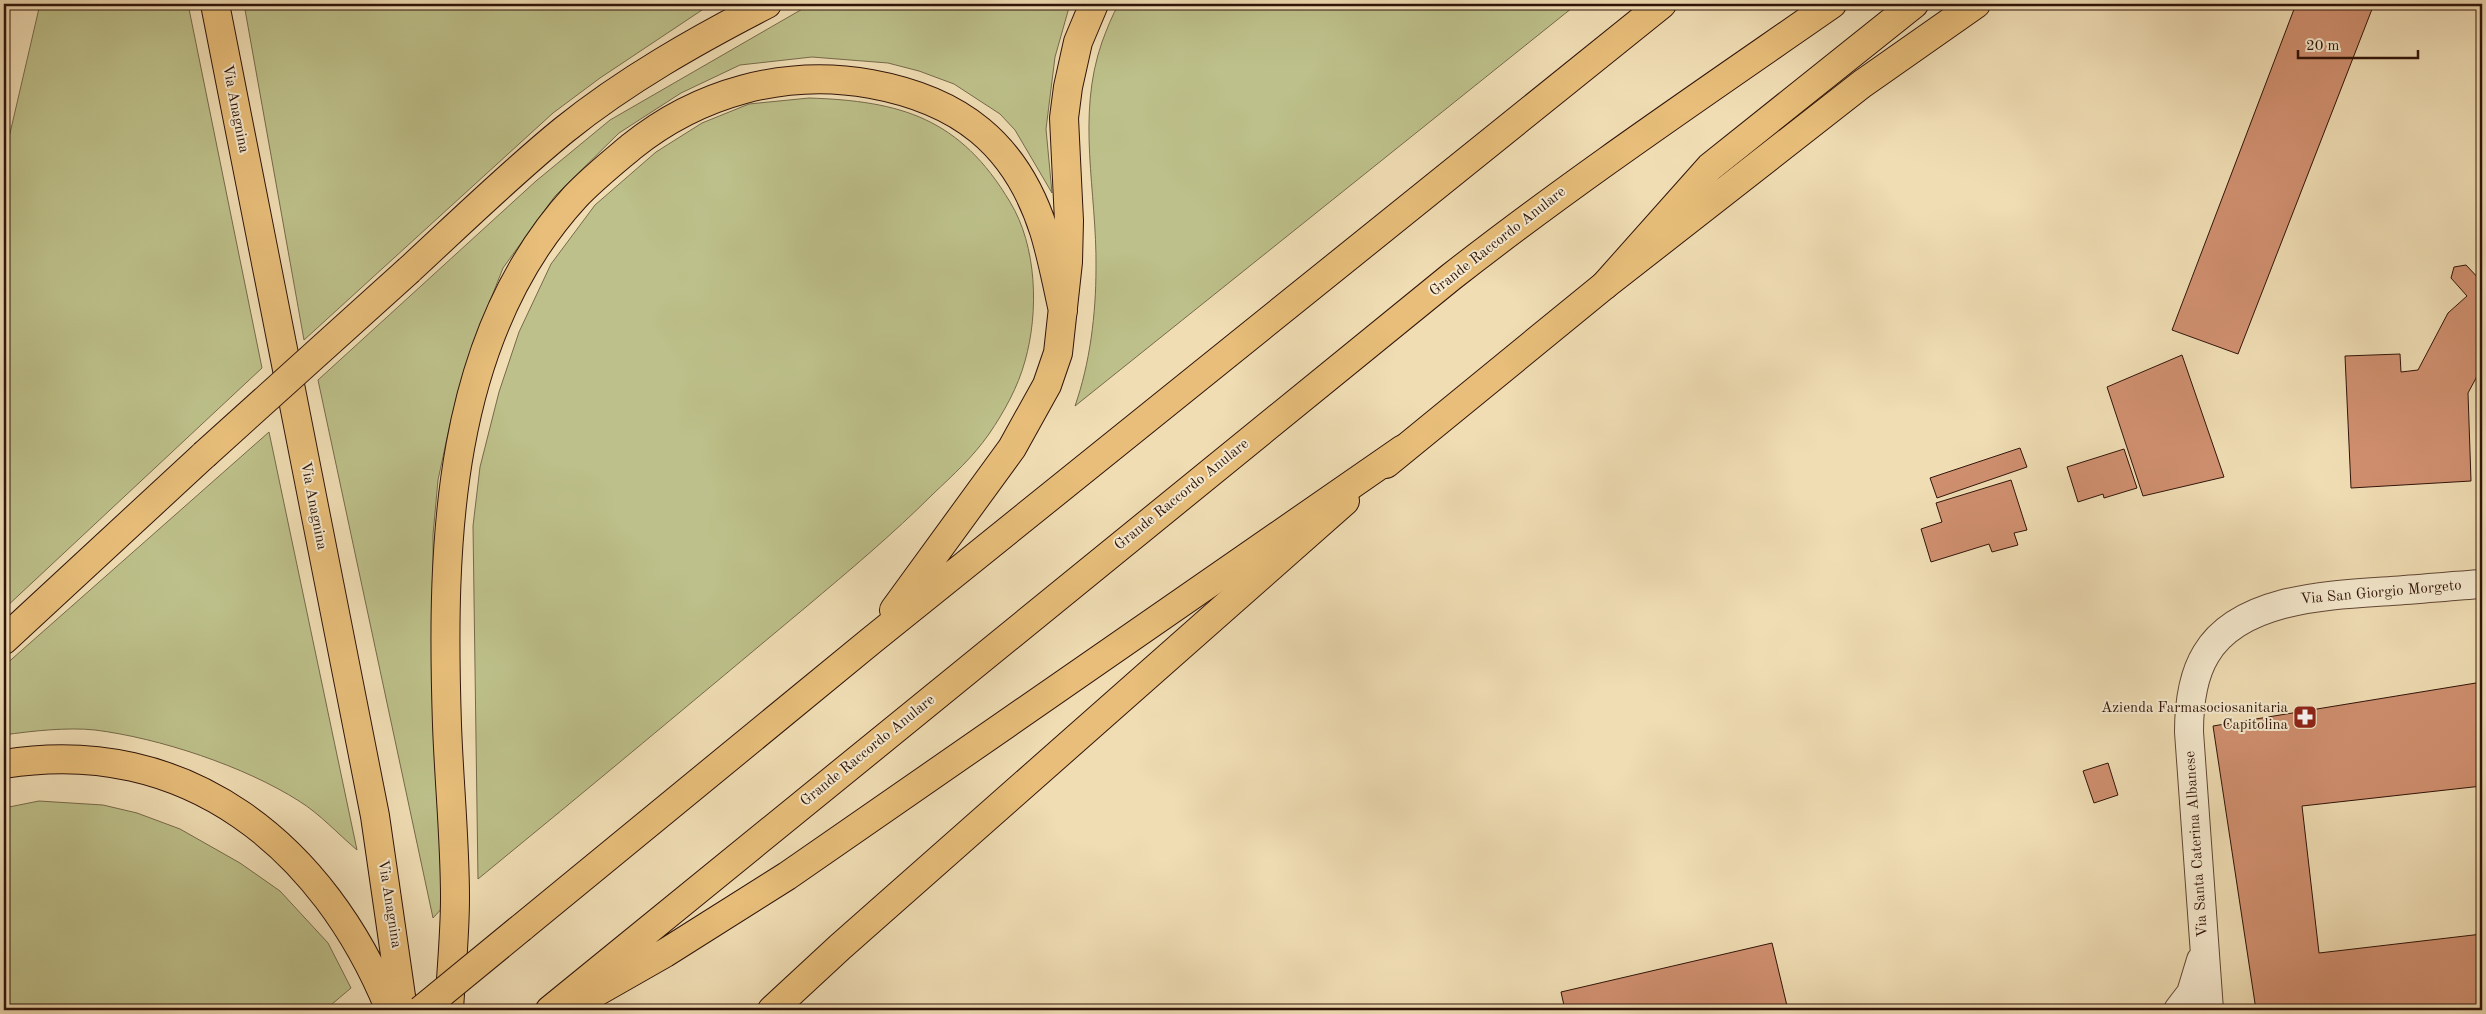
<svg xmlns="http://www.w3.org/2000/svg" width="2486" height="1014" font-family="'Old Standard TT',serif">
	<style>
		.green { fill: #bdc08a; stroke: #766a4a }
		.building { fill: #d09070; stroke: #301409 }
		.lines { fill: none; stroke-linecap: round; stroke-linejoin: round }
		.minor-casing { stroke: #604634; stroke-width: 30 }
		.major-casing { stroke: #301409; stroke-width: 30 }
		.highway-casing { stroke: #301409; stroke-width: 30 }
		.minor { stroke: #f5e9ce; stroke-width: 28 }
		.major { stroke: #e8be7a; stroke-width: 28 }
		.highway { stroke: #e8be7a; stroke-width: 28 }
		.major-bridge-casing { stroke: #301409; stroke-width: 30; stroke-linecap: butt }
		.highway-bridge-casing { stroke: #301409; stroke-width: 30; stroke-linecap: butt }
		.major-bridge { stroke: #e8be7a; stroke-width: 28 }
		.highway-bridge { stroke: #e8be7a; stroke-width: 28 }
		.labels { text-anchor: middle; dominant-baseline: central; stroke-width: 4; stroke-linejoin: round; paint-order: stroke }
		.street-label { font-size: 15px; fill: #301409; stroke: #f5e9ce }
		.poi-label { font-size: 15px; fill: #301409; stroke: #f5e9ce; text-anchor: end }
	</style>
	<rect width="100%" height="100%" fill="#f0ddb4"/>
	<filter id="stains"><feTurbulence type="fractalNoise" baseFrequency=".004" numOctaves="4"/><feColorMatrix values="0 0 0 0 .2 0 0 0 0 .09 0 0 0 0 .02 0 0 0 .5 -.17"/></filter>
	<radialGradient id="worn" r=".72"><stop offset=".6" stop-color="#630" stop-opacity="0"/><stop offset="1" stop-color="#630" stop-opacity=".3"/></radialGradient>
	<!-- green -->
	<path class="green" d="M 40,4 L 188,4 L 262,368 L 4,609 L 4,159 Z
		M 244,4 L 525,4 L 588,9 L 667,4 L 711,4 L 600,78 L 553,113 L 304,340 Z
		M 811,4 L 1070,4 L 1055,57 L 1046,129 L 1052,193 L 1015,130 L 1000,114 L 954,84 L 919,71 L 888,63 L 812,57 L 740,65 L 681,93 L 619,133 L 555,196 L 503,268 L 479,329 L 450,424 L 438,480 L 433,535 L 434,744 L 445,905 L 433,918 L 318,380 L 536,181 L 610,120 Z
		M 1119,4 L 1577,4 L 1075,406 C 1090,363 1096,314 1096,268 C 1097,191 1076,117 1102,42 C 1107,29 1112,15 1119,4 Z
		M 809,98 C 901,101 960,118 1010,202 C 1037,246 1039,312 1025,361 C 1018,387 1004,412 989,434 C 973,457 953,475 933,494 C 893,534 850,570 806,607 C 697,698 588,789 478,879 L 473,526 L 480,467 L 499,392 L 519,332 L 551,264 L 595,205 L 656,152 L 702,123 L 749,104 Z
		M 269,432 L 357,850 C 338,834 320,814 299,801 C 244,766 159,738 95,730 C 68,727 31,731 4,735 L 4,666 Z
		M 39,801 L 103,805 L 137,813 L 180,829 L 240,863 L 280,891 L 328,943 L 351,988 L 325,1010 L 4,1010 L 4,808 Z"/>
	<!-- building -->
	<path class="building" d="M 2296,4 L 2374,4 L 2238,354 L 2172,330 Z
		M 2466,265 L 2482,282 L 2482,367 L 2468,393 L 2471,481 L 2351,488 L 2345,356 L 2400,354 L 2401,372 L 2418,370 L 2448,313 L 2467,296 L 2451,278 L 2454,267 Z
		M 2182,355 L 2224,477 L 2143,496 L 2107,387 Z
		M 2020,448 L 2027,467 L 1937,498 L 1930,478 Z
		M 2124,449 L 2137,488 L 2104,498 L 2103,494 L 2078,502 L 2067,467 Z
		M 2011,480 L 2027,530 L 2014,533 L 2018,545 L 1992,552 L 1989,544 L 1931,562 L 1921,529 L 1942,522 L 1936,503 Z
		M 2482,682 L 2482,786 L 2302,806 L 2319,953 L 2482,934 L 2482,1010 L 2256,1010 L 2213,726 Z
		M 2108,763 L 2118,795 L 2094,803 L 2083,771 Z
		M 1772,943 L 1788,1010 L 1565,1010 L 1561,992 Z"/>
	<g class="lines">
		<!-- minor casing -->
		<g class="minor-casing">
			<path id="minor" d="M 2178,1010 L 2191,993 L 2201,960
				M 2209,1010 L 2189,732 C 2189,706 2192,677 2206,654 C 2240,597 2332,595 2391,591 C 2421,589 2452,586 2482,584"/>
		</g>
		<!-- major casing -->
		<g class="major-casing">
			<path id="major" d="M 215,4 L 375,816 L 403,1010
				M 409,270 C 460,223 510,174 564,130 C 626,80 697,40 767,4
				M 1386,464 L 1605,285 L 1862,84 L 1976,4
				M 4,640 L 204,455
				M 4,764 C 187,734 324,847 390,1010
				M 772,1010 L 840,947 L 1345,501"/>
		</g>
		<!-- highway casing -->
		<g class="highway-casing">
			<path id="highway" d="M 1605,285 L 1710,167 L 1914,4
				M 894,610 L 1012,448 L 1047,385 L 1058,353 L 1068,262 L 1069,221 L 1064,118 L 1068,87 L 1078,42 L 1094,4
				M 521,928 L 872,640 L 1662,4
				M 586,998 L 665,953 L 787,876 L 1403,449
				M 449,1010 C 451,973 455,935 455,898 C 455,840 449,782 447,725 C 441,544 446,338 575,197 C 592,179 612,163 631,147 C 698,93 785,68 871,84 C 959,100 1016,143 1044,231 C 1052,257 1057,284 1063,311
				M 550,1010 L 1451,277 C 1575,180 1704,93 1832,4"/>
		</g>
		<!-- minor -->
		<use href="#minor" class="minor"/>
		<!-- major -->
		<use href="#major" class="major"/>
		<!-- highway -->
		<use href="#highway" class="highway"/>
		<!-- major-bridge casing -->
		<g class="major-bridge-casing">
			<path id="major-bridge" d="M 204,455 L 409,270"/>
		</g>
		<!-- highway-bridge casing -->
		<g class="highway-bridge-casing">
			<path id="highway-bridge" d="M 421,1010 L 521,928"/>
		</g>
		<!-- major-bridge -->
		<use href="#major-bridge" class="major-bridge"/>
		<!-- highway-bridge -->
		<use href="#highway-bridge" class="highway-bridge"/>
	</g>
	<!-- icons -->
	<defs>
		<g id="pharmacy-square" transform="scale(1.25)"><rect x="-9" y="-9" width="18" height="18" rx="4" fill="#8f2418" stroke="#f5e9ce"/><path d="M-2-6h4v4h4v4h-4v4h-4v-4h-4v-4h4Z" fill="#fff"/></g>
	</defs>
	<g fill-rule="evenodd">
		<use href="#pharmacy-square" x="2305" y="717"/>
	</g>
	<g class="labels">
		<!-- street labels -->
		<g class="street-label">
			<text transform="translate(235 109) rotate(79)">Via Anagnina</text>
			<text transform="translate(1498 242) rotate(-38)">Grande Raccordo Anulare</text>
			<text transform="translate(1182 495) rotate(-39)">Grande Raccordo Anulare</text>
			<text transform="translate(313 506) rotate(79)">Via Anagnina</text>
			<text transform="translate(2381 593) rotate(-5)">Via San Giorgio Morgeto</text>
			<text transform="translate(868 751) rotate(-39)">Grande Raccordo Anulare</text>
			<text transform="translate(2197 844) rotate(-94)">Via Santa Caterina Albanese</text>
			<text transform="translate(389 904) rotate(81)">Via Anagnina</text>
		</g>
		<!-- poi labels -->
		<g class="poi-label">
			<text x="2288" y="708">Azienda Farmasociosanitaria<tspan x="2288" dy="17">Capitolina</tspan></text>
		</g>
	</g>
	<!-- margin -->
	<rect width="2486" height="1014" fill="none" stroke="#f0ddb4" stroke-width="20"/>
	<rect x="5" y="5" width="2476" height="1004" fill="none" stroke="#301409" stroke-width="2.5"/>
	<rect x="10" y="10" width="2466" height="994" fill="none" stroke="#301409"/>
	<!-- scale -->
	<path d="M2298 50v8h120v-8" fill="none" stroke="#301409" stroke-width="2.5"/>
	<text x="2306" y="50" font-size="15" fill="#301409" stroke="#f5e9ce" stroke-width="4" paint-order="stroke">20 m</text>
	<rect width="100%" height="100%" filter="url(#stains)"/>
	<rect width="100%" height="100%" fill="url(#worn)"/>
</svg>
